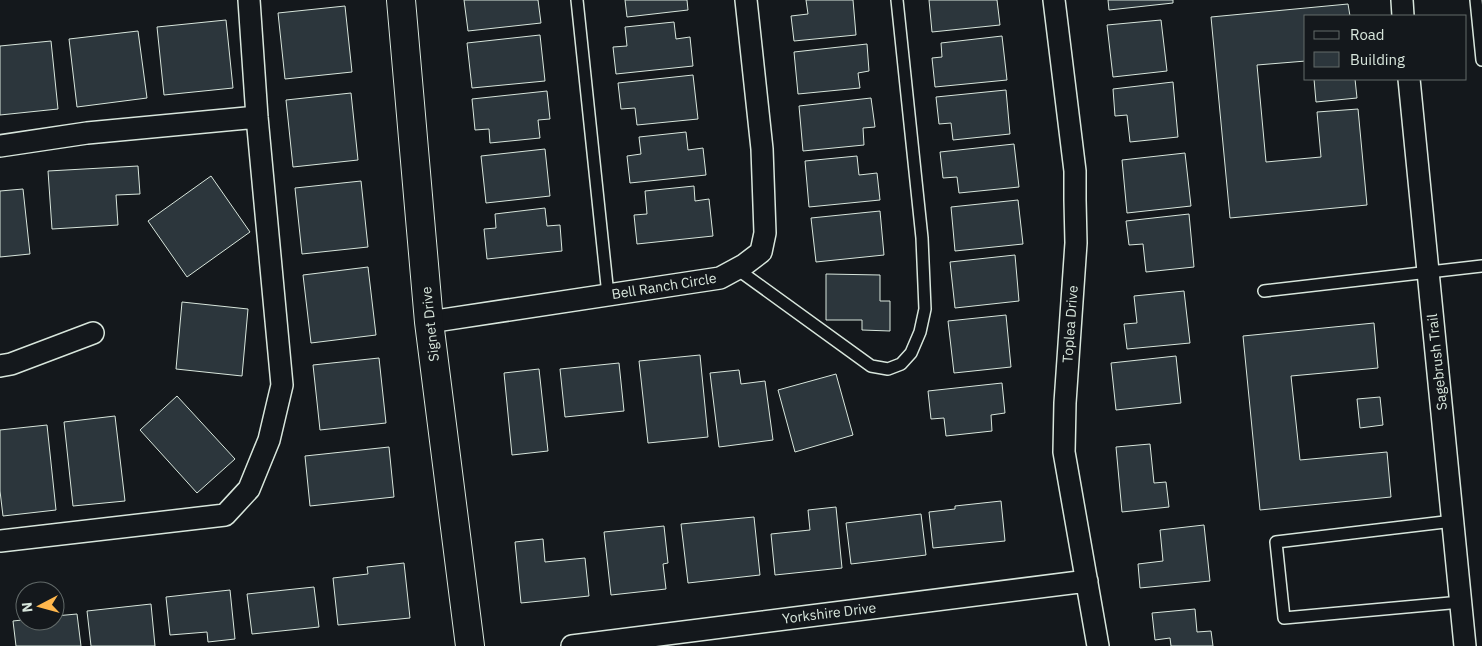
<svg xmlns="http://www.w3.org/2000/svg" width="1482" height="646" font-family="'IBM Plex Sans',sans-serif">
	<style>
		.building { fill: #2c363c; stroke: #d8e6dc }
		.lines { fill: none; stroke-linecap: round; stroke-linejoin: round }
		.service-casing { stroke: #d8e6dc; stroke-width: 14 }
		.minor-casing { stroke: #d8e6dc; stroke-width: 24 }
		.tertiary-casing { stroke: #d8e6dc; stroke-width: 30 }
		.service { stroke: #14181c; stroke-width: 11 }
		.minor { stroke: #14181c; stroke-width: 21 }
		.tertiary { stroke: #14181c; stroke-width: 28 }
		.labels { text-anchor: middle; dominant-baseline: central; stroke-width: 4; stroke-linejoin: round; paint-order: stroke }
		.street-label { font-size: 14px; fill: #d8e6dc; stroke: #14181c }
	</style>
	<rect width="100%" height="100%" fill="#14181c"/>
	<!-- building -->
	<path class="building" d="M 464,0 L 538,0 L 541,23 L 468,31 Z
		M 625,0 L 687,0 L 688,10 L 627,17 Z
		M 806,0 L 853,0 L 856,35 L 794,41 L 791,16 L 808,14 Z
		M 929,0 L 997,0 L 1000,25 L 932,32 Z
		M 1108,0 L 1173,0 L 1173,3 L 1109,10 Z
		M 1348,4 L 1350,16 L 1306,16 L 1306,61 L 1257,65 L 1266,162 L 1321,157 L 1317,112 L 1358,109 L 1367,205 L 1230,218 L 1211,17 Z
		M 345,6 L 352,72 L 285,79 L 278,13 Z
		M 226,20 L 233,88 L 164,95 L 157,27 Z
		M 1161,20 L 1167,71 L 1113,77 L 1107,25 Z
		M 674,22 L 676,39 L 690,37 L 693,66 L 616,74 L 613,47 L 627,46 L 625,27 Z
		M 138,31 L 147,98 L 77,107 L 69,39 Z
		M 540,35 L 545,81 L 472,88 L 467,43 Z
		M 1002,36 L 1007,80 L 935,87 L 932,58 L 942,57 L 941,43 Z
		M 51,41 L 58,109 L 0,115 L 0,46 Z
		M 867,44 L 869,71 L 858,73 L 860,88 L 798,94 L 794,52 Z
		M 693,75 L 698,119 L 637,125 L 635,108 L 621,109 L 618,83 Z
		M 1314,79 L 1355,79 L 1357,98 L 1316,102 Z
		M 1173,82 L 1178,137 L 1130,142 L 1127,115 L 1115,116 L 1113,89 Z
		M 1006,90 L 1010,134 L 953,140 L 951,123 L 939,124 L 936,97 Z
		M 547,91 L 550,119 L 538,120 L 540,138 L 490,143 L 489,129 L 475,130 L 472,99 Z
		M 351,93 L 358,160 L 293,167 L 286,100 Z
		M 871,98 L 875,127 L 863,128 L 864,145 L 803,151 L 799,106 Z
		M 686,132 L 688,150 L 703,148 L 706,175 L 630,183 L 627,156 L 641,154 L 639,137 Z
		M 1014,144 L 1019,187 L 959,193 L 957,177 L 943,178 L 940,152 Z
		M 545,149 L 550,196 L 486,203 L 481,156 Z
		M 1185,153 L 1191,206 L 1127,213 L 1122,160 Z
		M 857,156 L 859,175 L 877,173 L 880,200 L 809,207 L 805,161 Z
		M 138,166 L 140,194 L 116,195 L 118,225 L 52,229 L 48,171 Z
		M 211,176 L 250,232 L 187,277 L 148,221 Z
		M 361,181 L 368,247 L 302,254 L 295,188 Z
		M 694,186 L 695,201 L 709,199 L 713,236 L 637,244 L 634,215 L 647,214 L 645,191 Z
		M 23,189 L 30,254 L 0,257 L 0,191 Z
		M 1018,200 L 1023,244 L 955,251 L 951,207 Z
		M 545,208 L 547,226 L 560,225 L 562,251 L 487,259 L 484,229 L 496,228 L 495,214 Z
		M 880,211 L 884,255 L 816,262 L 811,218 Z
		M 1189,214 L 1194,267 L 1146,272 L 1143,244 L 1129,245 L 1126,221 Z
		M 1015,255 L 1019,301 L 955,308 L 950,262 Z
		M 368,267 L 376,335 L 311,343 L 303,275 Z
		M 826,274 L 880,275 L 880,301 L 890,301 L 890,331 L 862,330 L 862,320 L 826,320 Z
		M 1184,291 L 1190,343 L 1127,349 L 1124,324 L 1137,323 L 1134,296 Z
		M 182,302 L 248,309 L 242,376 L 176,369 Z
		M 1006,315 L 1011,367 L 954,373 L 948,321 Z
		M 1374,323 L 1378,368 L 1291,376 L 1300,460 L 1387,452 L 1391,497 L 1260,510 L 1243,336 Z
		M 700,355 L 708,437 L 648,443 L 639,361 Z
		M 1176,356 L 1181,403 L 1116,410 L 1111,363 Z
		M 379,358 L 386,423 L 320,430 L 313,365 Z
		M 619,363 L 624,411 L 565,417 L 560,369 Z
		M 539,369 L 548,451 L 512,455 L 504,373 Z
		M 739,370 L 741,384 L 765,381 L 773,440 L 719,447 L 710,373 Z
		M 836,374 L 853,435 L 795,452 L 778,390 Z
		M 1002,383 L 1005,413 L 991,415 L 992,431 L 946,436 L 944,418 L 931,419 L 928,391 Z
		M 177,396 L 235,459 L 197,493 L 140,430 Z
		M 1380,397 L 1383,425 L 1360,428 L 1357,399 Z
		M 115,416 L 125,501 L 73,506 L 64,422 Z
		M 47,425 L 56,510 L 3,516 L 0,491 L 0,430 Z
		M 1150,444 L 1154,483 L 1166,482 L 1169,507 L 1122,512 L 1116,447 Z
		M 389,447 L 394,497 L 310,506 L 305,456 Z
		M 1001,501 L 1005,541 L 933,548 L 929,512 L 955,509 L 955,506 Z
		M 836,507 L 842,568 L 775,575 L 771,534 L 810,530 L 808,510 Z
		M 921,514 L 926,555 L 851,564 L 846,523 Z
		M 754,517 L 760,575 L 688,583 L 681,524 Z
		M 1204,525 L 1210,581 L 1140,588 L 1138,564 L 1163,561 L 1160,530 Z
		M 664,526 L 668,563 L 663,564 L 666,589 L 611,595 L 604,532 Z
		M 543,539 L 545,562 L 585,558 L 589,596 L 521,603 L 515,542 Z
		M 404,563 L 410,618 L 338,625 L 333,578 L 368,574 L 367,567 Z
		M 314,587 L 319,627 L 252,634 L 247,594 Z
		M 230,590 L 235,639 L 208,642 L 207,632 L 170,635 L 166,597 Z
		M 151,604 L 155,646 L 91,646 L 87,611 Z
		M 25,606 L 25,621 L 55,621 L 55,616 L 77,614 L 81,646 L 16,646 L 13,621 L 22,620 L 21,607 Z
		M 1195,609 L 1197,632 L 1211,631 L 1213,646 L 1171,646 L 1170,638 L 1155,640 L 1152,613 Z"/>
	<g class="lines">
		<!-- service casing -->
		<g class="service-casing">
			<path id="service" d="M 577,0 L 608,295
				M 1476,0 L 1482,60
				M 737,269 L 871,366 L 888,369 L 901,364 L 911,353 L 920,332 L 925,309 L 922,238 L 897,0
				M 1264,291 L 1482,266
				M 1453,521 L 1276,542 L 1284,618 L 1461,602"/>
		</g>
		<!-- minor casing -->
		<g class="minor-casing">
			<path id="minor" d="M 1054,0 L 1075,171 L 1075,200 L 1076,243 L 1065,403 L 1064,452 L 1098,646
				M 1402,0 L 1403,16
				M 1409,79 L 1465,646
				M 0,146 L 87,133 L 257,117
				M 429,322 L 720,278 L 744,265 L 761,252 L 765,233 L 762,149 L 746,0
				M 0,366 L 11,364 L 93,333
				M 0,541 L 225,515 L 249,489 L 269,440 L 282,385 L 257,117 L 249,0
				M 572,646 L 1087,581"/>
		</g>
		<!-- tertiary casing -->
		<g class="tertiary-casing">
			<path id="tertiary" d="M 401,0 L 429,322 L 470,646"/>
		</g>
		<!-- service -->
		<use href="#service" class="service"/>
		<!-- minor -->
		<use href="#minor" class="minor"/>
		<!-- tertiary -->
		<use href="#tertiary" class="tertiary"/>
	</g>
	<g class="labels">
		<!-- street labels -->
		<g class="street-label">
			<text transform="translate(664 286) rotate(-9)">Bell Ranch Circle</text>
			<text transform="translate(430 324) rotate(-96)">Signet Drive</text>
			<text transform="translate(1070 324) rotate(-86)">Toplea Drive</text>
			<text transform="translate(1437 362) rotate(-96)">Sagebrush Trail</text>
			<text transform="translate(829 613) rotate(-7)">Yorkshire Drive</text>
		</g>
	</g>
	<!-- legend -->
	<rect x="1304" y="15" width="162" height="65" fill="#14181c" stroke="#626a69"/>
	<rect x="1314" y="31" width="25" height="8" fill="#14181c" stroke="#626a69"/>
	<text x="1350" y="40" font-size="15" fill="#d8e6dc">Road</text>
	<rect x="1314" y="52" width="25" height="15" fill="#2c363c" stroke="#626a69"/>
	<text x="1350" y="65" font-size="15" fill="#d8e6dc">Building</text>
	<!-- north arrow -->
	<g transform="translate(40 606) rotate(264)"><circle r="24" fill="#14181c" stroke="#626a69"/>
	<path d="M0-4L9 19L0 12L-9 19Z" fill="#ffb74d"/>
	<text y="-8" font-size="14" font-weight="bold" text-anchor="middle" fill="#d8e6dc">N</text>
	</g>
</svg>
